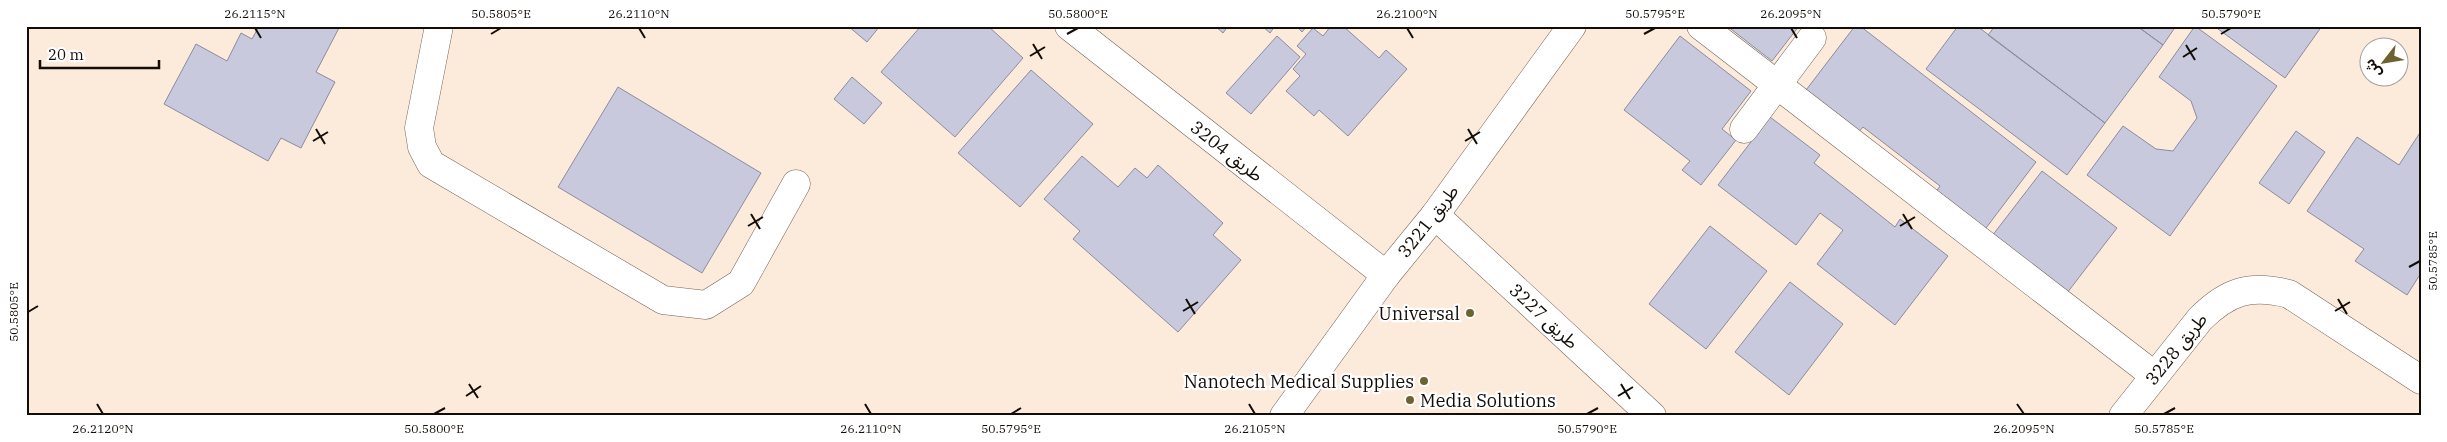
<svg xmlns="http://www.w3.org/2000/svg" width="2447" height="442" font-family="'IBM Plex Serif','Noto Sans Arabic',serif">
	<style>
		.building { fill: #c8c9dd; stroke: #8c8c9f }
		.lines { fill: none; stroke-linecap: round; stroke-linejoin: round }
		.street-casing { stroke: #746558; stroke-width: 29 }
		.secondary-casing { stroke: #746558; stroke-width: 29 }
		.street { stroke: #fff; stroke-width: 28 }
		.secondary { stroke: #fff; stroke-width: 28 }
		.ticks { fill: none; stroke: #130d08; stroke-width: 2 }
		.poi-dot { fill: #6e6330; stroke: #fff; stroke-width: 2 }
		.labels { text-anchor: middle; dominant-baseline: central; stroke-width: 4.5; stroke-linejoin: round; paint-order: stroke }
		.street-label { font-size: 18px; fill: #130d08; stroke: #fff }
		.poi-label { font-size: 18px; fill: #130d08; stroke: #fff; text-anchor: end }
		.neatline { fill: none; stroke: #130d08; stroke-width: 2 }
		.ticks-label { font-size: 12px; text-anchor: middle; fill: #130d08 }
	</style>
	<rect width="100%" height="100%" fill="#fceadb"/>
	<!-- building -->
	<path class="building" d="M 259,26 L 340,26 L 316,72 L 335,82 L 301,148 L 281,138 L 268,161 L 164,104 L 196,44 L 227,61 L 241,33 L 252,39 Z
		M 848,26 L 880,26 L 867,42 Z
		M 921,26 L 988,26 L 1023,58 L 955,137 L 881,72 Z
		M 1215,26 L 1228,26 L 1223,33 Z
		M 1262,26 L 1275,26 L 1270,33 Z
		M 1296,26 L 1307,26 L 1302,32 Z
		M 1331,26 L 1343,26 L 1379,58 L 1386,50 L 1407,69 L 1348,136 L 1319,110 L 1314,116 L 1286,91 L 1300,76 L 1293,69 L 1306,54 L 1297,46 L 1313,28 L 1323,36 Z
		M 1727,26 L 1799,26 L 1772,61 Z
		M 1855,26 L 1860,26 L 2036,162 L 1983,232 L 1934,195 L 1940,186 L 1863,127 L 1856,135 L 1803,94 Z
		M 1958,26 L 1977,26 L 2105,123 L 2067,175 L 1926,69 Z
		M 1995,26 L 2137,26 L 2163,45 L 2105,123 L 1988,35 Z
		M 2137,26 L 2176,26 L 2163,45 Z
		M 2195,26 L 2277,86 L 2170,236 L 2087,175 L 2123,126 L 2156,149 L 2173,151 L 2197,118 L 2191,101 L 2159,77 Z
		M 2214,26 L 2322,26 L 2285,78 Z
		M 1277,36 L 1300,57 L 1251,114 L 1226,93 Z
		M 1680,36 L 1751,91 L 1722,129 L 1736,140 L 1701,185 L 1682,170 L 1690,161 L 1624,110 Z
		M 1031,70 L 1093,124 L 1020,207 L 958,153 Z
		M 852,77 L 882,103 L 864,124 L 834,99 Z
		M 618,87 L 761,173 L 702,273 L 558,187 Z
		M 1770,117 L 1820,155 L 1814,163 L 1895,227 L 1900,219 L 1948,256 L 1895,325 L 1817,264 L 1843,230 L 1820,213 L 1796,245 L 1718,185 Z
		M 2296,131 L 2325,152 L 2289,204 L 2259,183 Z
		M 2421,131 L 2421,273 L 2407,295 L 2355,261 L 2364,249 L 2307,211 L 2357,137 L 2399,165 Z
		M 1082,156 L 1118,187 L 1135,168 L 1147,178 L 1158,165 L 1223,223 L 1213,235 L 1241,260 L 1178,332 L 1073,239 L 1080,231 L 1044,199 Z
		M 2042,171 L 2117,228 L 2067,293 L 1992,236 Z
		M 1710,226 L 1767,271 L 1706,349 L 1649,304 Z
		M 1790,282 L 1843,324 L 1789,395 L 1735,352 Z"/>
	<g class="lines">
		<!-- street casing -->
		<g class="street-casing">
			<path id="street" d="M 439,26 L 419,128 L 422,147 L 431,164 L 663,300 L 706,305 L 741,283 L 796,184
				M 1069,26 L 1386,275
				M 1701,26 L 2155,376
				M 1744,129 L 1812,38
				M 1435,215 L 1652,416
				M 2123,416 L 2200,319 C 2228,291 2250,284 2289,294 L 2421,380"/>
		</g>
		<!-- secondary casing -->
		<g class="secondary-casing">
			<path id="secondary" d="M 1284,416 L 1386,275 L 1435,215 L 1572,26"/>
		</g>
		<!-- street -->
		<use href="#street" class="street"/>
		<!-- secondary -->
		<use href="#secondary" class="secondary"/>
	</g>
	<!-- ticks -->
	<path class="ticks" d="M 255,28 L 261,38M 639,28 L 645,38M 1407,28 L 1413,38M 1791,28 L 1797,38M 491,34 L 501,28M 1067,34 L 1078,28M 1644,34 L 1655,28M 2221,34 L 2231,28M 1033,44 L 1042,59M 2186,45 L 2195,60M 1030,56 L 1045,47M 2183,57 L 2197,48M 316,129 L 325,144M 1468,129 L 1477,144M 313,141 L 328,132M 1465,141 L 1480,132M 751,214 L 760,229M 1903,214 L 1912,229M 748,226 L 763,217M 1900,226 L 1915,217M 2409,267 L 2420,261M 1186,299 L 1195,314M 2338,299 L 2347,314M 1183,311 L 1198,302M 2335,311 L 2350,302M 28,312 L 38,306M 469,384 L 478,398M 1621,384 L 1630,399M 466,396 L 481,386M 1618,396 L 1633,387M 97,404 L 103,414M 865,404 L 871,414M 1249,404 L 1255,414M 2017,404 L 2024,414M 434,414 L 445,408M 1011,414 L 1021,408M 1587,414 L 1598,408M 2164,414 L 2175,408"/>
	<!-- markers -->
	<g class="poi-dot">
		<circle cx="1470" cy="313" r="5"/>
		<circle cx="1424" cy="381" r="5"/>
		<circle cx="1410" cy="400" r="5"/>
	</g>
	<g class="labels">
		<!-- street labels -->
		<g class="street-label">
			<text transform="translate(1227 151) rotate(38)">طريق 3204</text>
			<text transform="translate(1428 221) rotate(-52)">طريق 3221</text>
			<text transform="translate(1544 316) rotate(43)">طريق 3227</text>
			<text transform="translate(2176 349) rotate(-51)">طريق 3228</text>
		</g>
		<!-- poi labels -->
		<g class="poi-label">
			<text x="1460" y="313">Universal</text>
			<text x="1414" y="381">Nanotech Medical Supplies</text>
			<text x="1420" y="400" text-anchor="start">Media Solutions</text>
		</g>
	</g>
	<!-- border -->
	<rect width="2447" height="442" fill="none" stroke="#ffffff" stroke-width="55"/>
	<!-- north arrow -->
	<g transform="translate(2384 62) rotate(239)"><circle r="24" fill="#ffffff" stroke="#a19e9c"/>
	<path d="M0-4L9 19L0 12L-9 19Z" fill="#6e6330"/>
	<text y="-8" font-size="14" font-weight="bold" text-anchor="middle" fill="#130d08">ش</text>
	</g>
	<!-- scale -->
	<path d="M40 60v8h119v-8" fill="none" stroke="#130d08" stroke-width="2.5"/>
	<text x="48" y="60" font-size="15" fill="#130d08" stroke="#ffffff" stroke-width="4" paint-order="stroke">20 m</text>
	<rect x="28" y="28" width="2392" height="386" class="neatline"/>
	<g class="ticks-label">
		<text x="255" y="18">26.2115°N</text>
		<text x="501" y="18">50.5805°E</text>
		<text x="639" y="18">26.2110°N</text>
		<text x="1078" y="18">50.5800°E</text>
		<text x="1407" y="18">26.2100°N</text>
		<text x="1655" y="18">50.5795°E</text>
		<text x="1791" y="18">26.2095°N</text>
		<text x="2231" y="18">50.5790°E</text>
		<text transform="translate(2433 261) rotate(-90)" y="4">50.5785°E</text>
		<text transform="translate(14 312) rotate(-90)" y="4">50.5805°E</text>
		<text x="103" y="433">26.2120°N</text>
		<text x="434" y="433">50.5800°E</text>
		<text x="871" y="433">26.2110°N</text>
		<text x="1011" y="433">50.5795°E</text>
		<text x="1255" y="433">26.2105°N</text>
		<text x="1587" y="433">50.5790°E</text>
		<text x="2024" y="433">26.2095°N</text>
		<text x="2164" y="433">50.5785°E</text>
	</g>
</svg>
